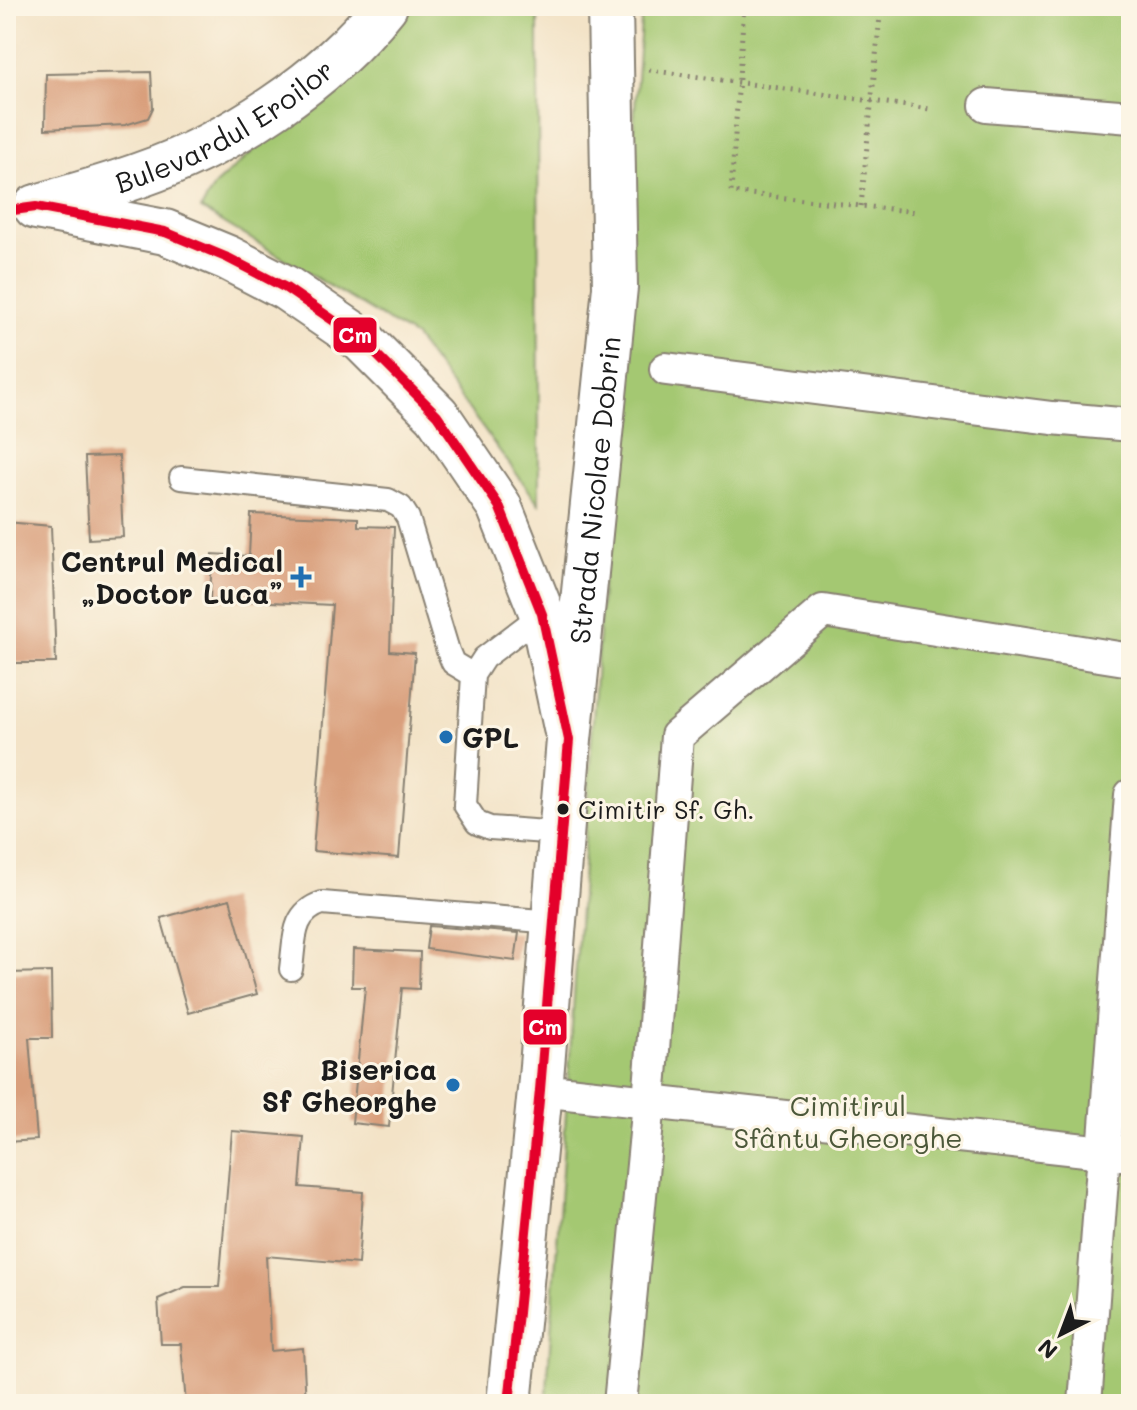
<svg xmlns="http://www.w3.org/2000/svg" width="1137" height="1410" font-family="Mali,sans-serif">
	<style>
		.green { fill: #a4c872; stroke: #607247; stroke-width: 2 }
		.building { fill: #d99f7b }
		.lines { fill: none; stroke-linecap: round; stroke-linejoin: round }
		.service-casing { stroke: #888072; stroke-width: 26 }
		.pedestrian-casing { stroke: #888072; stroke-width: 36 }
		.tertiary-casing { stroke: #888072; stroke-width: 48 }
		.primary-casing { stroke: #888072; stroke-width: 48 }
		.path { stroke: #888072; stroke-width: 5; stroke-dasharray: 2 6; stroke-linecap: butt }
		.service { stroke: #fff; stroke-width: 22 }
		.pedestrian { stroke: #fff; stroke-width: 32 }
		.tertiary { stroke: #fff; stroke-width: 44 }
		.primary { stroke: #fff; stroke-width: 44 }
		.bus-1-casing { stroke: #fcf5e5; stroke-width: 16 }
		.bus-1 { stroke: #e4002b; stroke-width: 10 }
		.poi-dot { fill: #1f6fb2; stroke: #fcf5e5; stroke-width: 3 }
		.bus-dot { fill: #1c1c1c; stroke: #fcf5e5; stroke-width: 3 }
		.labels { text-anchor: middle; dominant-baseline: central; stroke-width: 6; stroke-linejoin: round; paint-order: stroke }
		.bus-label { font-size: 26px; fill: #1c1c1c; stroke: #fcf5e5; text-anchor: start }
		.street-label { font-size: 28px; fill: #1c1c1c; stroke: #fcf5e5 }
		.poi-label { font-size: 28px; font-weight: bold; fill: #1c1c1c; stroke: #fcf5e5; text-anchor: end }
		.park-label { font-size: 28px; fill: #4c583a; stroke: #fcf5e5 }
		.line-badge { stroke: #fcf5e5; stroke-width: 3 }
		.badge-label { font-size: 22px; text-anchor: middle; font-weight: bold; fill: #fff }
	</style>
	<rect width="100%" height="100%" fill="#fcf5e5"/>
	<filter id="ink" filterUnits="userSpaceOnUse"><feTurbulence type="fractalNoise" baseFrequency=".0125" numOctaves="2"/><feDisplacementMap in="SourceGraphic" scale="16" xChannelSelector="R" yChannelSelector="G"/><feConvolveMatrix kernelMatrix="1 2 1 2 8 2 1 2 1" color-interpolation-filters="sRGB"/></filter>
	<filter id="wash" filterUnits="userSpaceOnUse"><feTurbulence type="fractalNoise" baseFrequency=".006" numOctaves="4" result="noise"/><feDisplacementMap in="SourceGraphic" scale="32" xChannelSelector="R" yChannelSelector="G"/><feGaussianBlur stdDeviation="1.8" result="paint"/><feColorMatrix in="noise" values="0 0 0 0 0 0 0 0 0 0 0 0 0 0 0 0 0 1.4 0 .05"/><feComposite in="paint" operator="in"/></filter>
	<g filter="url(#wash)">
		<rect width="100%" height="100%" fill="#f3e3c7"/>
		<!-- green -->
		<path class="green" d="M 415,6 L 538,6 L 539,504 L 415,337 L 201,209 L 215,185 Z
			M 642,6 L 1131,6 L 1131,1404 L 546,1404 Z"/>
		<g id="blocks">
			<!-- building -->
			<path class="building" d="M 151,72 L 153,108 L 148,118 L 125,125 L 45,129 L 46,74 Z
				M 119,456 L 123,537 L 89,539 L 85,457 Z
				M 251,514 L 358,518 L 358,526 L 394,527 L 390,651 L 415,653 L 399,858 L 313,851 L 332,605 L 210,599 L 212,554 L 249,556 Z
				M 6,522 L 51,526 L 56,663 L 6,663 Z
				M 230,899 L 257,994 L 188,1013 L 161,918 Z
				M 429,926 L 519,933 L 515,961 L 426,949 Z
				M 353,949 L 420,952 L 419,989 L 402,988 L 389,1127 L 352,1123 L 365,987 L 352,987 Z
				M 51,972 L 52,1038 L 29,1038 L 37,1140 L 6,1142 L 6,973 Z
				M 232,1131 L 304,1137 L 300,1187 L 363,1192 L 358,1264 L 266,1256 L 271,1351 L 303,1348 L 306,1404 L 186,1404 L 181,1344 L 161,1344 L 158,1299 L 185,1287 L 219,1287 Z"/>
		</g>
	</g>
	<g filter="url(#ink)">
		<use href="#blocks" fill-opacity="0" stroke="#888072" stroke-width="2"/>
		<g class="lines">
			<!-- service casing -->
			<g class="service-casing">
				<path id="service" d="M 181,478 L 388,500 L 401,507 L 408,518 L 448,651 L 453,663 L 473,675
					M 542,614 L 484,658 L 473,675 L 465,805 L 477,823 L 490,828 L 560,833
					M 291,969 C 295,941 291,913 322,903 L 553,922"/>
			</g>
			<!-- pedestrian casing -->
			<g class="pedestrian-casing">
				<path id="pedestrian" d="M 986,105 L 1131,117
					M 666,369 L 1052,418 L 1131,425
					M 540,1090 L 1131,1155
					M 620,1404 L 649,1102 L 677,736 L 823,611 L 1131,660
					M 1085,1404 L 1131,795"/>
			</g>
			<!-- tertiary casing -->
			<g class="tertiary-casing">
				<g id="tertiary">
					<path id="s1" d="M 40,206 C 73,196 107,187 140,175 C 230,144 326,81 385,6"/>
					<path d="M 36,207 L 165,232 L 228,258 L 286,288 L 362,340 L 437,415 L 499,506 L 542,614 L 566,728"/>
				</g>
			</g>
			<!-- primary casing -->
			<g class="primary-casing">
				<g id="primary">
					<path id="s2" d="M 509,1404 L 540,1090 L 569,740 L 615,287 L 610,6"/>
				</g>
			</g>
			<!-- path -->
			<path class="path" d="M 744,6 L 731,192 L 917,212
				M 649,70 L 930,109
				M 861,206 L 881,6"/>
			<!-- service -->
			<use href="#service" class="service"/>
			<!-- pedestrian -->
			<use href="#pedestrian" class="pedestrian"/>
			<!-- tertiary -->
			<use href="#tertiary" class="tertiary"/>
			<!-- primary -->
			<use href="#primary" class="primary"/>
			<!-- bus-1 casing -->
			<g class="bus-1-casing">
				<path id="bus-1" d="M 6,211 L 36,207 L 165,232 L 228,258 L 286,288 L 362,340 L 437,415 L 499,506 L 542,614 L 569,740 L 540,1090 L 509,1404"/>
			</g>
			<!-- bus-1 -->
			<use href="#bus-1" class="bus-1"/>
		</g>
	</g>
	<!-- markers -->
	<g class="poi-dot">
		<path d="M297 565h8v8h8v8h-8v8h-8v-8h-8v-8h8z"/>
		<circle cx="446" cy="737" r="8"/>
		<circle cx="453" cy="1085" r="8"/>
	</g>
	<circle class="bus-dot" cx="563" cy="809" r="7"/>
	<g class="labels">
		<!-- bus labels -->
		<g class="bus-label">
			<text x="578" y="809">Cimitir Sf. Gh.</text>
		</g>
		<!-- street labels -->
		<g class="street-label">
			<text stroke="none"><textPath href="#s1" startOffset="202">Bulevardul Eroilor</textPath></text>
			<text stroke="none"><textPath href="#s2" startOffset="918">Strada Nicolae Dobrin</textPath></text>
		</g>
		<!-- poi labels -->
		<g class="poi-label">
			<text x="283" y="561">Centrul Medical<tspan x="283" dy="32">„Doctor Luca”</tspan></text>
			<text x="462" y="737" text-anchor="start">GPL</text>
			<text x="437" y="1069">Biserica<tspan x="437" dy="32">Sf Gheorghe</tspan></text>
		</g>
		<!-- park labels -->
		<g class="park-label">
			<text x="848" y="1105">Cimitirul<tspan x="848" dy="32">Sfântu Gheorghe</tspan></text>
		</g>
	</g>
	<g class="line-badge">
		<rect x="332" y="316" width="46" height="38" rx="8" fill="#e4002b"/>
		<rect x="522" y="1008" width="46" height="38" rx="8" fill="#e4002b"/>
	</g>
	<g class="badge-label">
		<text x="355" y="343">Cm</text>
		<text x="545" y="1035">Cm</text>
	</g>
	<!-- margin -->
	<rect width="1137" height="1410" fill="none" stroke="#fcf5e5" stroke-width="32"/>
	<!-- north arrow -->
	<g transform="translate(1061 1334) rotate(222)" stroke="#fcf5e5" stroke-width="6" paint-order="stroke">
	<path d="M0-6L14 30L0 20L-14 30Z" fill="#1c1c1c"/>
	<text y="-12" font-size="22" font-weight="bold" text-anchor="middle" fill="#1c1c1c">N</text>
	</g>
</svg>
